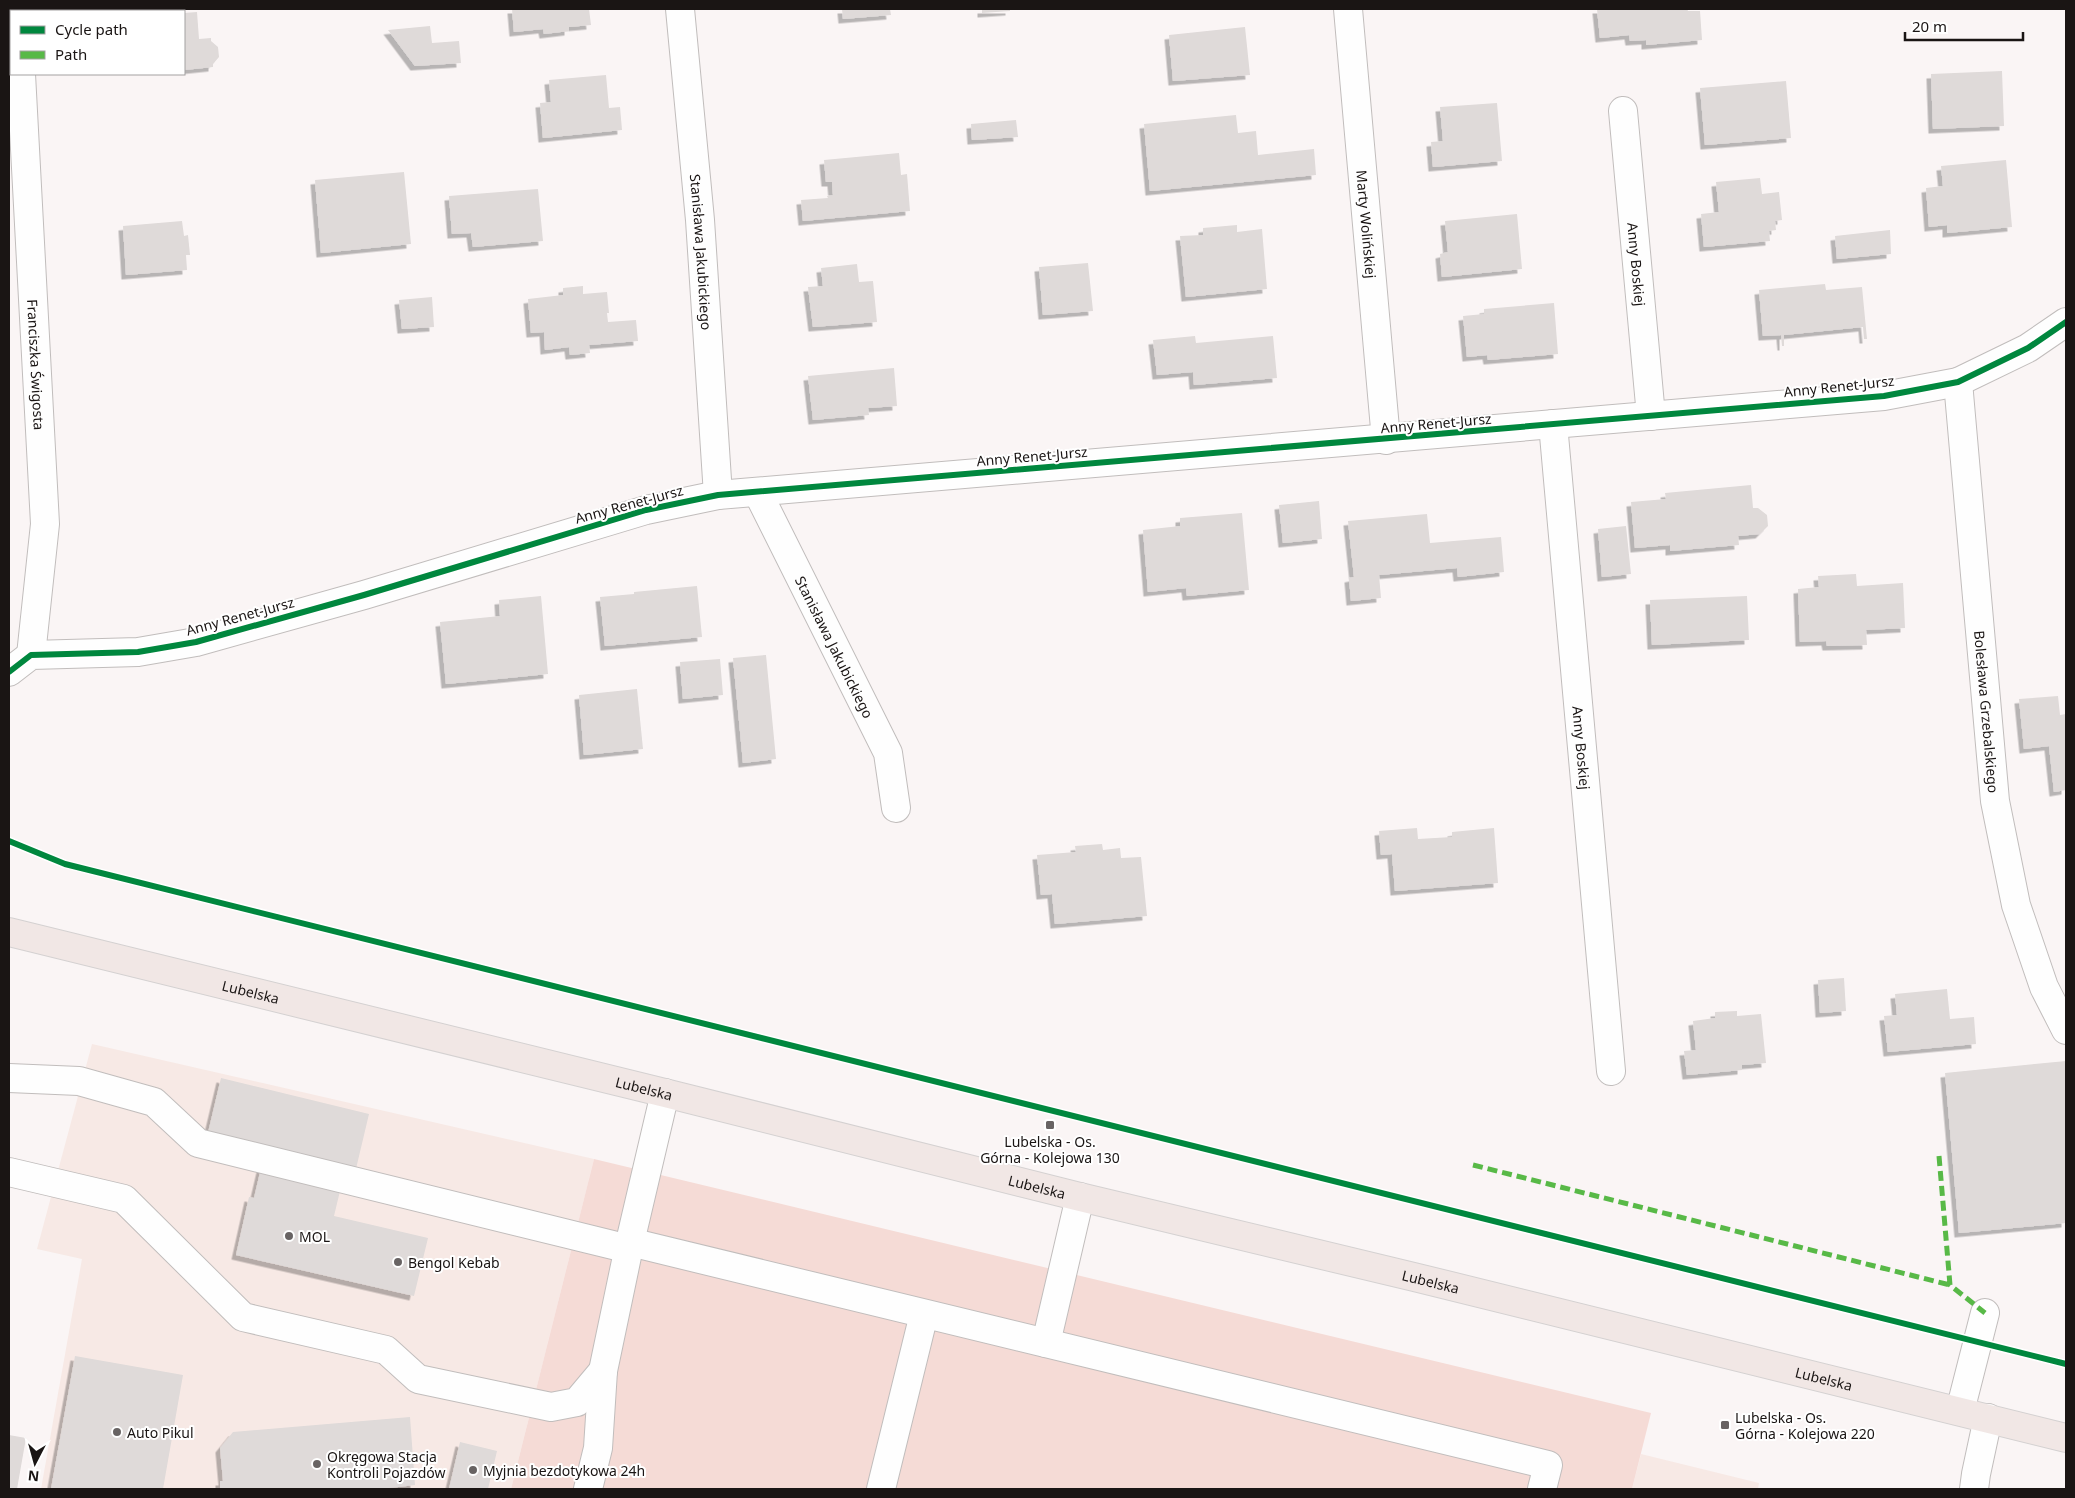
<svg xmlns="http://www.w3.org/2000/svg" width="2075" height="1498" font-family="'Noto Sans',sans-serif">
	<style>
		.built { fill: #f7e9e5 }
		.green { fill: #f5dbd6 }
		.building { fill: #dfdad9; filter: url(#shadow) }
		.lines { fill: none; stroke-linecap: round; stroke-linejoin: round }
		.minor-casing { stroke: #c1bdbc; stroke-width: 30 }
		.major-casing { stroke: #d4d1d1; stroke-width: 30 }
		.minor { stroke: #fefefe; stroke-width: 28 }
		.major { stroke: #f1e7e5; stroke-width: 28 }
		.quiet { stroke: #58b947; stroke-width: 5; stroke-dasharray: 10 5; stroke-linecap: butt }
		.cycleway-casing { stroke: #fff; stroke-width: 9 }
		.cycleway { stroke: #00873e; stroke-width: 6 }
		.poi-dot { fill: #686363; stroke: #fff; stroke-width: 2 }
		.labels { text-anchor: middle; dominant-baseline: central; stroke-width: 4; stroke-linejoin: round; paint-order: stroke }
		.street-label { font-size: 14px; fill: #1a1514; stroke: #fff }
		.poi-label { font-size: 14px; fill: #1a1514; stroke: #fff; text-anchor: start }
	</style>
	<defs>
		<filter id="shadow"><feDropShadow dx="-4.5" dy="4.5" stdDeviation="0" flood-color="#0004"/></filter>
	</defs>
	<rect width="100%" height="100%" fill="#faf5f5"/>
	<!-- built -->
	<path class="built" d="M 92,1044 L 594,1159 L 511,1489 L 41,1489 L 82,1259 L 37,1249 Z
		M 1641,1454 L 1759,1483 L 1758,1489 L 1632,1489 Z"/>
	<!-- green -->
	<path class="green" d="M 594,1159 L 1651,1413 L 1632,1489 L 511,1489 Z"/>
	<!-- building -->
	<path class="building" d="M 99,9 L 134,9 L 134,11 L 100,11 Z
		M 512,9 L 589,9 L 591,25 L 569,27 L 569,31 L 544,34 L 543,29 L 514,32 Z
		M 842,9 L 890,9 L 891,15 L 843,19 Z
		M 982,9 L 1010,9 L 1010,11 L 982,13 Z
		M 1597,9 L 1687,9 L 1688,11 L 1700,11 L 1702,40 L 1646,45 L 1646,40 L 1630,41 L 1629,35 L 1600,38 Z
		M 197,12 L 199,39 L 211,38 L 211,41 L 218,47 L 219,57 L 213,64 L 213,67 L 184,70 L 184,13 Z
		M 430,26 L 432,43 L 459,41 L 461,63 L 415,66 L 388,30 Z
		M 1245,27 L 1250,75 L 1173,81 L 1169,35 Z
		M 2002,71 L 2004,126 L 1933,129 L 1931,74 Z
		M 606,75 L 609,108 L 620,107 L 622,130 L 543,138 L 540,103 L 551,102 L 549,80 Z
		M 1786,81 L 1791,138 L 1705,145 L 1700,88 Z
		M 1497,103 L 1502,161 L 1433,167 L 1431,142 L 1443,141 L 1440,107 Z
		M 1236,115 L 1238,133 L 1256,131 L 1258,155 L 1314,149 L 1316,175 L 1150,191 L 1144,124 Z
		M 1016,120 L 1018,137 L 972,140 L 971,124 Z
		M 899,153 L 901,175 L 907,174 L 910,211 L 803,221 L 801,200 L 828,198 L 827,196 L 833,195 L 832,182 L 826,182 L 824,160 Z
		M 2006,160 L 2012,227 L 1947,233 L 1947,225 L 1929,227 L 1926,188 L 1943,186 L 1941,166 Z
		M 404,172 L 411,244 L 321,253 L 315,180 Z
		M 1760,178 L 1762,194 L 1779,192 L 1782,220 L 1775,221 L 1776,230 L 1769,231 L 1770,241 L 1704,247 L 1701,214 L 1719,212 L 1716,182 Z
		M 538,189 L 543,241 L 473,247 L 471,233 L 452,234 L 449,196 Z
		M 1517,214 L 1522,269 L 1442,277 L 1440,254 L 1448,252 L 1445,221 Z
		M 182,221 L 184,236 L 188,235 L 190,255 L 186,255 L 187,270 L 126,275 L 123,226 Z
		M 1237,225 L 1237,232 L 1262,229 L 1267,289 L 1186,297 L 1180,236 L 1203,235 L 1203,228 Z
		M 1890,230 L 1891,254 L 1837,259 L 1835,236 Z
		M 1088,263 L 1093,311 L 1043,315 L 1039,267 Z
		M 857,264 L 859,282 L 873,281 L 877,322 L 813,327 L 808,287 L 823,286 L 821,268 Z
		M 1825,284 L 1826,290 L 1862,287 L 1867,339 L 1864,339 L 1863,327 L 1784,335 L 1784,346 L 1782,346 L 1781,335 L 1763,336 L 1759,290 Z
		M 583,286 L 583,294 L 607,292 L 609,313 L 607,313 L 608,322 L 636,320 L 638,341 L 589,345 L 590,353 L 570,355 L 569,347 L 545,350 L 544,332 L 531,333 L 528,299 L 563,295 L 563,288 Z
		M 432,297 L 434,327 L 402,329 L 399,300 Z
		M 1554,303 L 1558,354 L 1488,360 L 1487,355 L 1467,357 L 1463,316 L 1484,314 L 1484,309 Z
		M 1195,336 L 1196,343 L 1273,336 L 1277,378 L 1194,385 L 1193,372 L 1157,375 L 1153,340 Z
		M 894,368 L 897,406 L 868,408 L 869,415 L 813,420 L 808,376 Z
		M 1751,485 L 1753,508 L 1758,508 L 1767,515 L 1768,526 L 1760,534 L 1738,536 L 1739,545 L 1670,551 L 1670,545 L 1635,548 L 1631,502 L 1666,499 L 1665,493 Z
		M 1319,501 L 1322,539 L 1283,543 L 1279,505 Z
		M 1242,513 L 1249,590 L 1187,596 L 1186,588 L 1148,592 L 1143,530 L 1180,526 L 1180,518 Z
		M 1427,514 L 1430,543 L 1501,537 L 1504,572 L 1458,577 L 1457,568 L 1379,575 L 1381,598 L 1351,601 L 1349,578 L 1354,577 L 1348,521 Z
		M 1626,526 L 1631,574 L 1602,577 L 1598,529 Z
		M 1856,574 L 1857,586 L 1903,583 L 1905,628 L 1866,630 L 1867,645 L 1827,646 L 1826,641 L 1800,642 L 1798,589 L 1819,587 L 1818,576 Z
		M 697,586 L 702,637 L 605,646 L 600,597 L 634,594 L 634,592 Z
		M 541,596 L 548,674 L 446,684 L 440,622 L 500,616 L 499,600 Z
		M 1747,596 L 1749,640 L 1652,645 L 1650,600 Z
		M 766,655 L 776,759 L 743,763 L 733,658 Z
		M 720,659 L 723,695 L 683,699 L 680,662 Z
		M 637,689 L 643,749 L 584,755 L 579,695 Z
		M 2058,696 L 2060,715 L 2066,714 L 2066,790 L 2054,792 L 2049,746 L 2024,749 L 2019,699 Z
		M 1417,828 L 1418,839 L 1452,837 L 1452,832 L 1494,828 L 1498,883 L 1395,891 L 1392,854 L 1381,855 L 1379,831 Z
		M 1102,844 L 1103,850 L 1120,848 L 1121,858 L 1141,857 L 1147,916 L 1055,924 L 1052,894 L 1041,895 L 1037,855 L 1076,852 L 1075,846 Z
		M 1844,978 L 1846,1011 L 1820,1013 L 1818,980 Z
		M 1947,989 L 1950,1019 L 1974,1017 L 1976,1044 L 1888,1052 L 1884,1016 L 1897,1015 L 1895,994 Z
		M 1737,1011 L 1737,1016 L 1761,1014 L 1766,1063 L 1742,1065 L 1742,1070 L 1687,1075 L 1684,1051 L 1696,1050 L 1693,1021 L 1715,1018 L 1715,1012 Z
		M 2066,1061 L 2066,1223 L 1959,1233 L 1945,1073 Z
		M 221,1078 L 369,1114 L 355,1173 L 345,1170 L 334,1216 L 428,1238 L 414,1296 L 236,1255 L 249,1197 L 254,1198 L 265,1151 L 207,1137 Z
		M 75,1356 L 183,1375 L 163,1489 L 51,1489 Z
		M 410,1417 L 415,1485 L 381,1489 L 220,1489 L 220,1481 L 223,1481 L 220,1448 L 233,1432 Z
		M 9,1435 L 26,1438 L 17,1489 L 9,1489 Z
		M 460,1442 L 497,1451 L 488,1489 L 449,1489 Z"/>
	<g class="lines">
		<!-- minor casing -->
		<g class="minor-casing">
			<g id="minor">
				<path d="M 17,9 L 17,11"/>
				<path id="s1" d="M 680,9 L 700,220 L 718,495"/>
				<path id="s2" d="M 1348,9 L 1386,440"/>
				<path id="s3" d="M 21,74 L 45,524 L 31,655"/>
				<path id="s4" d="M 1623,111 L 1651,416"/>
				<path id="s5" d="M 1958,382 L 1995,801 L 2016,905 L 2044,987 L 2066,1030"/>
				<path id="s6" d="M 1553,424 L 1611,1071"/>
				<path id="s7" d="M 758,493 L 888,753 L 896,808"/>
				<path d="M 9,672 L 31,655 L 138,652 L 196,642 L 364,595 L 646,510 L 718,495 L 1884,396 L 1958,382 L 2028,348 L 2066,322"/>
				<path d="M 9,1078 L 79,1081 L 154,1102 L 198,1143 L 629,1249"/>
				<path d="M 9,1172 L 124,1199 L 243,1317 L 386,1350 L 418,1379 L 551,1407 L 577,1402 L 603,1371"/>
				<path d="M 630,1242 L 1548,1465 L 1542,1489"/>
				<path d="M 1046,1343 L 1080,1197"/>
				<path d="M 1960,1411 L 1985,1313"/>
				<path d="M 588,1489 L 598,1448 L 603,1371 L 630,1242 L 665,1093"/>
				<path d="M 881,1489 L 924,1314"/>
				<path d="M 1974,1489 L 1976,1474 L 1988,1418"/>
			</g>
		</g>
		<!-- major casing -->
		<g class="major-casing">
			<g id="major">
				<path id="s8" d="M 9,932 L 665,1093 L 1080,1197 L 1414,1277 L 2066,1438"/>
			</g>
		</g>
		<!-- minor -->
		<use href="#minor" class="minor"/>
		<!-- major -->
		<use href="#major" class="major"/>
		<!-- quiet -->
		<path class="quiet" d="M 1939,1156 L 1950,1285 L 1985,1313
			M 1473,1165 L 1950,1285"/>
		<!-- cycleway casing -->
		<g class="cycleway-casing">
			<path id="cycleway" d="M 9,672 L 31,655 L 138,652 L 196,642 L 364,595 L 646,510 L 718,495 L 1884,396 L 1958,382 L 2028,348 L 2066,322
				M 9,841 L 65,864 L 2066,1364"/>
		</g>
		<!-- cycleway -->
		<use href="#cycleway" class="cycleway"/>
	</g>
	<!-- markers -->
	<g class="poi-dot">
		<rect x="1045" y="1120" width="10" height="10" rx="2.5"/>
		<circle cx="289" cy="1236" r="5"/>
		<circle cx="398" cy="1262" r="5"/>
		<rect x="1720" y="1420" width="10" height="10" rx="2.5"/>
		<circle cx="117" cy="1432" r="5"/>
		<circle cx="317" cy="1464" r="5"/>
		<circle cx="473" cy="1470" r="5"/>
	</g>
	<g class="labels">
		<!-- street labels -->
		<g class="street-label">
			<text stroke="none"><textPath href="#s2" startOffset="216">Marty Wolińskiej</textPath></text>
			<text stroke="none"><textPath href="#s1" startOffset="244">Stanisława Jakubickiego</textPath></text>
			<text stroke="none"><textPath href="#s4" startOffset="154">Anny Boskiej</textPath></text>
			<text stroke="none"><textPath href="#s3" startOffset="291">Franciszka Świgosta</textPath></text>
			<text transform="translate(1839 386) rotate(-6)">Anny Renet-Jursz</text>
			<text transform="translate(1436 423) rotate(-5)">Anny Renet-Jursz</text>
			<text transform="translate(1032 456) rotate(-5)">Anny Renet-Jursz</text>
			<text transform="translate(629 504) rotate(-15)">Anny Renet-Jursz</text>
			<text transform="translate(240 616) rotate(-15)">Anny Renet-Jursz</text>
			<text stroke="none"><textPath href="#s7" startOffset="172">Stanisława Jakubickiego</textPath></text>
			<text stroke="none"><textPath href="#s5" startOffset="331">Bolesława Grzebalskiego</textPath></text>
			<text stroke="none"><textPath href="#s6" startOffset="325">Anny Boskiej</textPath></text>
			<text stroke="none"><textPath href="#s8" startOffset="249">Lubelska</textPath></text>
			<text stroke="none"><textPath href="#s8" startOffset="654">Lubelska</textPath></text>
			<text stroke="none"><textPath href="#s8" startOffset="1059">Lubelska</textPath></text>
			<text stroke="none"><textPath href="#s8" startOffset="1464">Lubelska</textPath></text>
			<text stroke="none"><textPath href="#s8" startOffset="1869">Lubelska</textPath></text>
		</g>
		<!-- poi labels -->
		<g class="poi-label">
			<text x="1050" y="1141" text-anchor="middle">Lubelska - Os.<tspan x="1050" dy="16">Górna - Kolejowa 130</tspan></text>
			<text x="299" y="1236">MOL</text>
			<text x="408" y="1262">Bengol Kebab</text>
			<text x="1735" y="1417">Lubelska - Os.<tspan x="1735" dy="16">Górna - Kolejowa 220</tspan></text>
			<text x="127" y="1432">Auto Pikul</text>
			<text x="327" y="1456">Okręgowa Stacja<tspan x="327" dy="16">Kontroli Pojazdów</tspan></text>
			<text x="483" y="1470">Myjnia bezdotykowa 24h</text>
		</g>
	</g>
	<!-- border -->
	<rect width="2075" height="1498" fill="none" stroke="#1a1514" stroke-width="20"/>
	<!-- legend -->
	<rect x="10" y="10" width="175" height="65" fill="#ffffff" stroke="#a3a1a1"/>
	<rect x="20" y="26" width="25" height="8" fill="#00873e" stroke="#a3a1a1"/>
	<text x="55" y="35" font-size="15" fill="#1a1514">Cycle path</text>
	<rect x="20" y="51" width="25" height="8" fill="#58b947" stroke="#a3a1a1"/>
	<text x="55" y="60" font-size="15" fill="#1a1514">Path</text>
	<!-- north arrow -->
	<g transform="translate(35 1463) rotate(186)" stroke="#ffffff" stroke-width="4" paint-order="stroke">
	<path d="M0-4L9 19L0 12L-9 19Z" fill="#1a1514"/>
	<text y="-8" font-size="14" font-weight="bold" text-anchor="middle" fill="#1a1514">N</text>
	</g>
	<!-- scale -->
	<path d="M1905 32v8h118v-8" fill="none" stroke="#1a1514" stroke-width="2.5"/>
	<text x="1912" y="32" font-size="15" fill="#1a1514" stroke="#ffffff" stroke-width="4" paint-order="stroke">20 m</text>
</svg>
